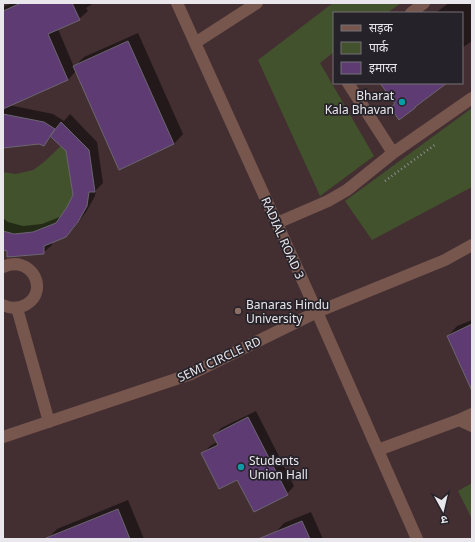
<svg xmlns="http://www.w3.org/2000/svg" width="475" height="542" font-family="'Noto Sans','Noto Sans Devanagari',sans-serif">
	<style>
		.education { fill: #432f32; fill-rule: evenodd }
		.green { fill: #42522c }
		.shadow { fill: #0007 }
		.building { fill: #5f3b74; stroke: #6b666f }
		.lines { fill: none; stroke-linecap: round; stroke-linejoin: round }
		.path { stroke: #918d93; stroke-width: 2.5; stroke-dasharray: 1 3; stroke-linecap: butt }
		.minor { stroke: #76564d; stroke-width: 12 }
		.culture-dot { fill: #0f9aa8; stroke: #262229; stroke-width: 1.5 }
		.education-dot { fill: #8d6e63; stroke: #262229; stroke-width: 1.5 }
		.labels { text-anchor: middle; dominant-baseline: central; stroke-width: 3.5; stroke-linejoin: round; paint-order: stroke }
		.poi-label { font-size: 12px; fill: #eae7ec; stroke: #262229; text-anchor: start }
		.street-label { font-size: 12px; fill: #eae7ec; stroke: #262229 }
	</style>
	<rect width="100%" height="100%" fill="#302b33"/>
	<!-- education -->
	<path class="education" d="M 3,3 L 472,3 L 472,539 L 3,539 ZM 334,13 L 462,13 L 462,83 L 334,83 Z"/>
	<!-- green -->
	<path class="green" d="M 333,3 L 401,3 L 387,13 L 334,13 L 334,52 L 320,63 L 374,156 L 320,196 L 258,60 Z
		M 472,108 L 472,187 L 372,240 L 345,201 Z
		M 61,146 L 66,151 L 73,195 L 67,207 L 56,223 L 33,232 L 14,234 L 3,231 L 3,172 L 16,174 L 33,170 L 44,162 Z
		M 472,483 L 472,519 L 458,491 Z"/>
	<!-- shadow -->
	<path class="shadow" d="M 13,3 L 94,3 L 86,8 L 88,11 L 79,19 L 58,29 L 74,67 L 84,57 L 138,33 L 183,134 L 174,144 L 76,71 L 68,80 L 9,105 L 53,114 L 64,121 L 70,114 L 97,142 L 103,183 L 96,190 L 95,196 L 86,212 L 75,227 L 66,236 L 52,242 L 52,245 L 43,253 L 3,249 L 3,218 L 8,222 L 23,226 L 42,224 L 62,216 L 74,195 L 67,150 L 52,136 L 43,144 L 39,143 L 3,147 L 3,7 Z
		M 449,3 L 472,3 L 472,41 L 462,48 L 462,13 L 435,13 Z
		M 472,320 L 472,388 L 448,336 L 457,326 Z
		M 256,411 L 294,486 L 287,494 L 238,478 L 202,454 L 210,446 L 217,442 L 214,436 L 221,428 Z
		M 128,500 L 144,539 L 47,539 L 57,529 Z
		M 311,512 L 323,539 L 277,539 L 275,533 L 284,523 Z"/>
	<!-- building -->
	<path class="building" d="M 21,3 L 72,3 L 80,20 L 48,34 L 68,80 L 3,109 L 3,11 Z
		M 128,41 L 174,144 L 119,170 L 73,66 Z
		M 380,83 L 447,83 L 415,107 L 415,108 L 399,120 L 390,107 L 395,104 Z
		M 3,114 L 44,122 L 55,129 L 44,146 L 39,144 L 3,148 Z
		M 61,122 L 89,150 L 95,192 L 89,192 L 87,206 L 78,222 L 66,237 L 44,246 L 44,254 L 7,257 L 7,251 L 3,250 L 3,231 L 14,234 L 33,232 L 56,223 L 67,207 L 73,195 L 66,151 L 50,136 Z
		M 472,324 L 472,391 L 447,336 Z
		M 248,417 L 288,495 L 254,512 L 237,480 L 219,489 L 201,453 L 218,445 L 213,435 Z
		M 118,509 L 130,539 L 46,539 L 46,538 Z
		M 302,521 L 310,539 L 258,539 Z"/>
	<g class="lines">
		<!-- path -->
		<path class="path" d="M 385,181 L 436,144"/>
		<!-- minor -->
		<path class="minor" d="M 177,3 L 317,312 L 417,539
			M 411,13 L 424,3
			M 195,43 L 257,3
			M 348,83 L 393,153 L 472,98
			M 277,223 L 328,201 L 347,190 L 393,153
			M 3,267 C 30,254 50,289 27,304 C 19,309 11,309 3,305
			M 17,308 L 49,422
			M 459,420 L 472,426
			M 3,437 L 191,374 L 317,312 L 445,260 L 472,245
			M 378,450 L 459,420 L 472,414"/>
	</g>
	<!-- markers -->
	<g class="culture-dot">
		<circle cx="402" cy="102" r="4"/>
		<circle cx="241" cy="467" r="4"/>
	</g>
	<circle class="education-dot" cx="238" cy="311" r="4"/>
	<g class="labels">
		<!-- poi labels -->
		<g class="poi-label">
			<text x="394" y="95" text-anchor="end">Bharat<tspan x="394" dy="14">Kala Bhavan</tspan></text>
			<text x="246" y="304">Banaras Hindu<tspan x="246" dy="14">University</tspan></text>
			<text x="249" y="460">Students<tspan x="249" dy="14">Union Hall</tspan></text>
		</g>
		<!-- street labels -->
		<g class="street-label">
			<text transform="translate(283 238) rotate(66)">RADIAL ROAD 3</text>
			<text transform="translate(219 359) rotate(-25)">SEMI CIRCLE RD</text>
		</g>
	</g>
	<!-- border -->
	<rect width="475" height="542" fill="none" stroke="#eae7ec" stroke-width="8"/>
	<!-- legend -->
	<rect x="333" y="12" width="130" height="72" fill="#262229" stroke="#747177"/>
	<rect x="341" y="25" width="20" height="6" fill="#76564d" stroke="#747177"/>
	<text x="369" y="32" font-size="12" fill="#eae7ec">सड़क</text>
	<rect x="341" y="42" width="20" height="12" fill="#42522c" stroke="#747177"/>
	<text x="369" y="52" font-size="12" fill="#eae7ec">पार्क</text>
	<rect x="341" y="62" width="20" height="12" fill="#5f3b74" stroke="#747177"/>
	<text x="369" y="72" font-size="12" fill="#eae7ec">इमारत</text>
	<!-- north arrow -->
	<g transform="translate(443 510) rotate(172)" stroke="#262229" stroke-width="3" paint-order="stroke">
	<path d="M0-3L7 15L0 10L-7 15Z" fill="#eae7ec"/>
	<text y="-6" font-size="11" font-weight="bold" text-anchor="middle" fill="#eae7ec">उ</text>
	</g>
</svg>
